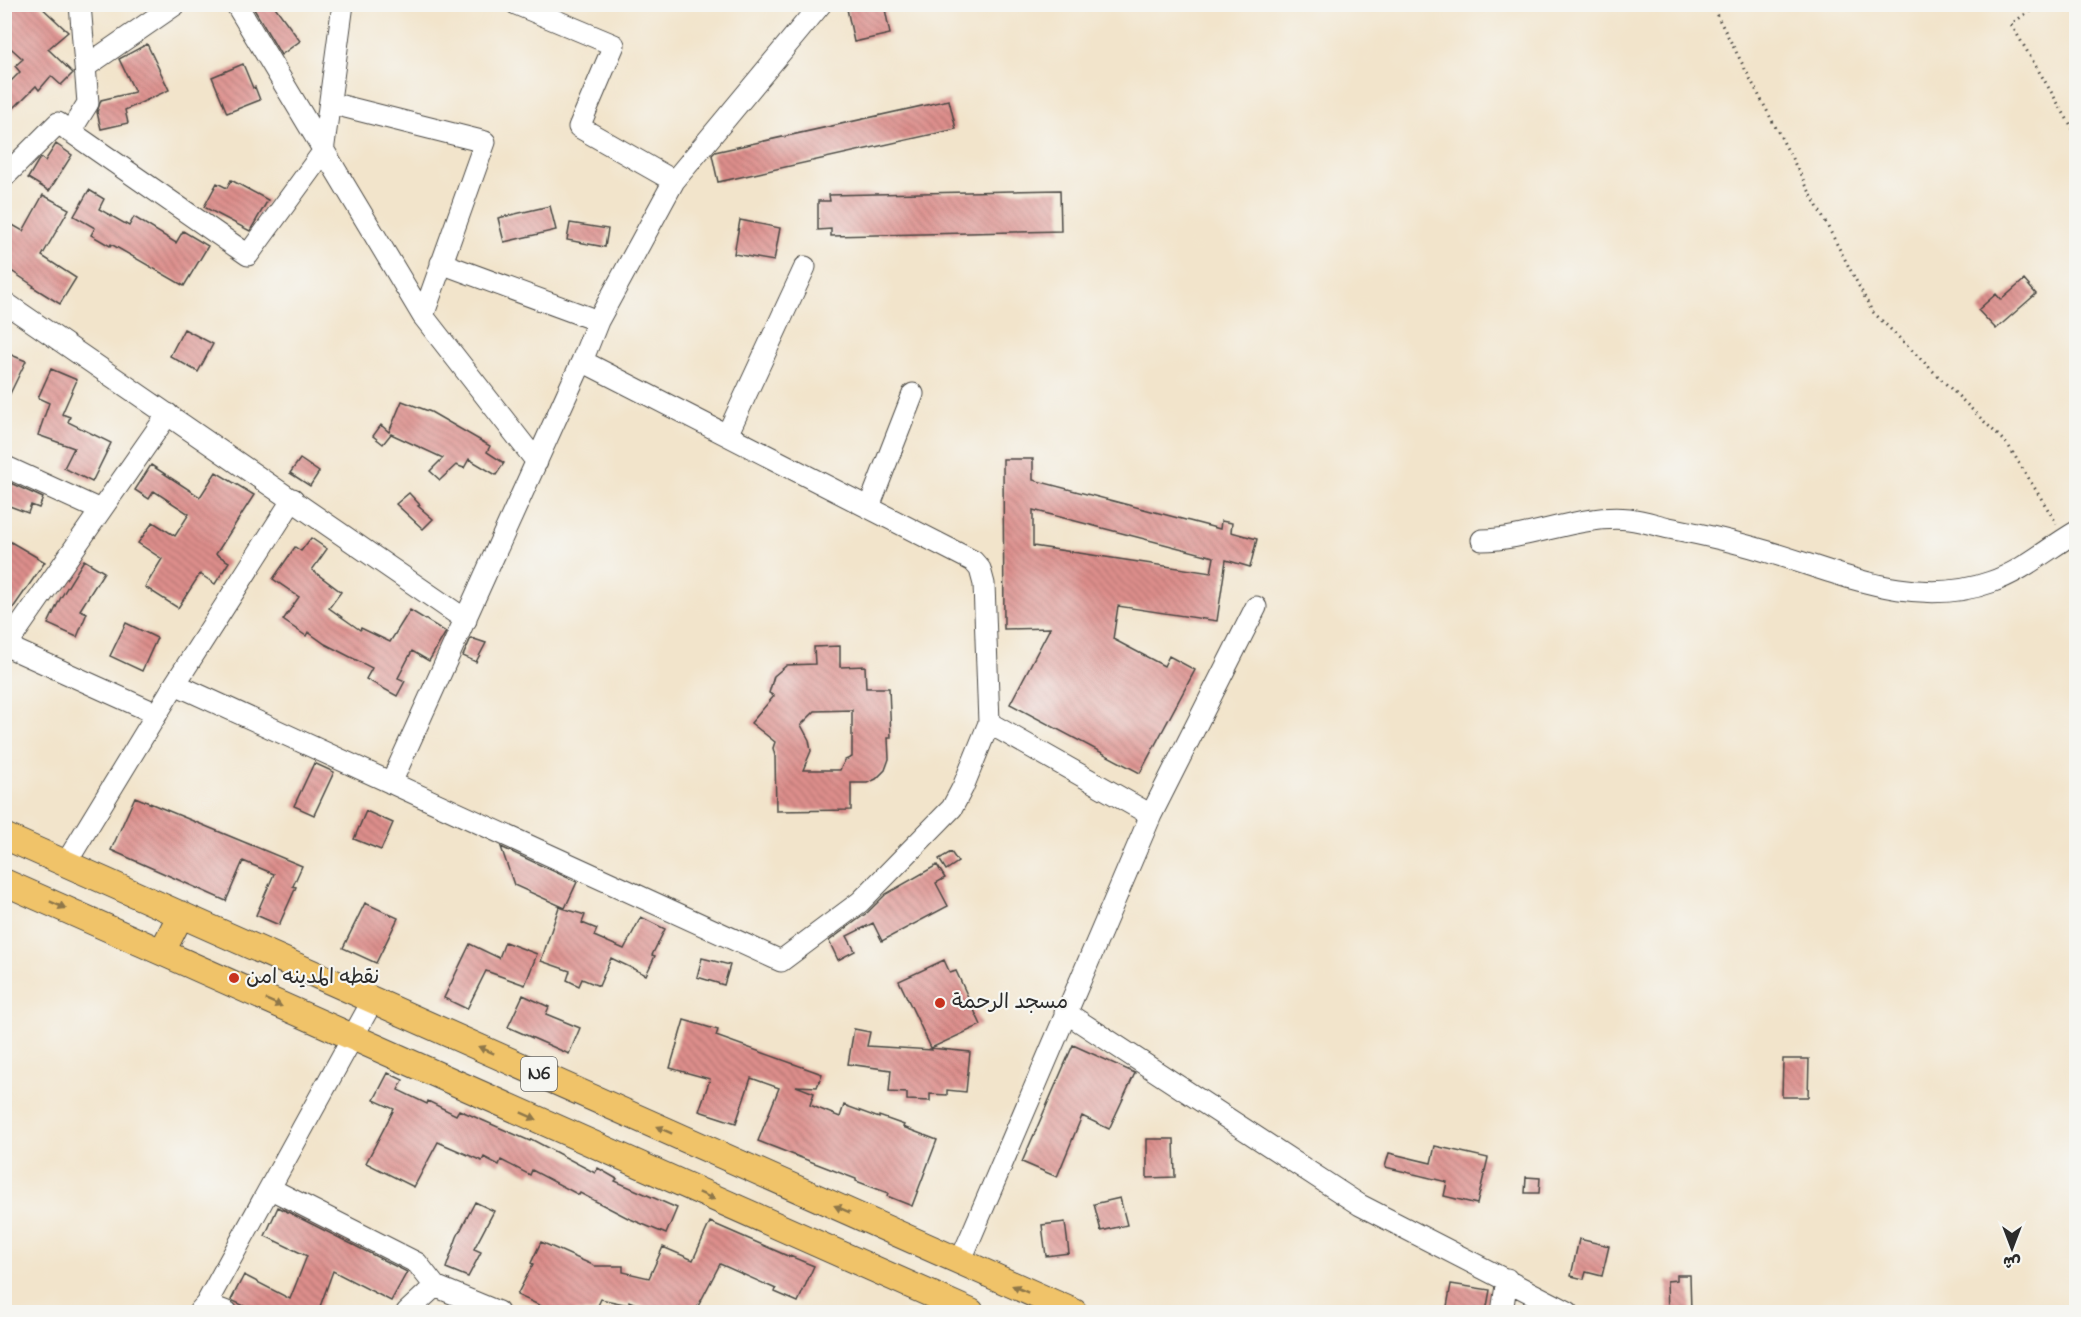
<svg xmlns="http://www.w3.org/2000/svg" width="2081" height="1317" font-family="'Indie Flower','Playpen Sans Arabic',sans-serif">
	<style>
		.building { fill: url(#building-back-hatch); fill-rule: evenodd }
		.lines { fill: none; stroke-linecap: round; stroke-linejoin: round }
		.minor-casing { stroke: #494743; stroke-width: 23 }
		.major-casing { stroke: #494743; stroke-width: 28 }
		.path { stroke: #494743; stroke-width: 3; stroke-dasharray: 1.5 4.5; stroke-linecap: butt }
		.minor { stroke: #fff; stroke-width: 21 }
		.major { stroke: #f0c369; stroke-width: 26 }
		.oneway { fill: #8e774a }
		.poi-dot { fill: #c8321e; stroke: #f6f6f2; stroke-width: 2 }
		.labels { text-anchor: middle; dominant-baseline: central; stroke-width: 4.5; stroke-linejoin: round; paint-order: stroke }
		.shield { fill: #f6f6f2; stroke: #686867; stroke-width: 1.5 }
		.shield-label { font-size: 20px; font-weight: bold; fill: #2b2b2b }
		.poi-label { font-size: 21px; fill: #2b2b2b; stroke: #f6f6f2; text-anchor: start }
	</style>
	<defs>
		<pattern id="building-back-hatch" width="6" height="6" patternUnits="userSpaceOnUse" patternTransform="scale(1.5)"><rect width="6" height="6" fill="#dd8e8b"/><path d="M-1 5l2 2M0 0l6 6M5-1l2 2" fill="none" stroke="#b37472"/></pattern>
	</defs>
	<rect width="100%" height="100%" fill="#f6f6f2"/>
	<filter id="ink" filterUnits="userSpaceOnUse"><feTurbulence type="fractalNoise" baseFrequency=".0167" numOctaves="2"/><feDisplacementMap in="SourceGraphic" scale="12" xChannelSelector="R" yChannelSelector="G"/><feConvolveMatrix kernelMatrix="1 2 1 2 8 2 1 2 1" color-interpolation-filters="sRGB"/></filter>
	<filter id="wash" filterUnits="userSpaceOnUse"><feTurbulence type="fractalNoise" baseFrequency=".008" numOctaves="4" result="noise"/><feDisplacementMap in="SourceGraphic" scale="24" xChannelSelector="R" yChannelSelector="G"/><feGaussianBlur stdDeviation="1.35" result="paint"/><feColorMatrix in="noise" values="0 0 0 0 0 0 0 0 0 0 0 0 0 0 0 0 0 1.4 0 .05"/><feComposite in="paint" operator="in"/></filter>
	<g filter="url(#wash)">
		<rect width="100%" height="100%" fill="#f2e4cb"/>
		<g id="blocks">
			<!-- building -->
			<path class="building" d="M 4,4 L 38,4 L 68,32 L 48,49 L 73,73 L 61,85 L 51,76 L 39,90 L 36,86 L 4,118 L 4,88 L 20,72 L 15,66 L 23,59 L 4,42 Z
				M 251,4 L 273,4 L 300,41 L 281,55 Z
				M 846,4 L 884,4 L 890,34 L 854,42 Z
				M 147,44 L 169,90 L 125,110 L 128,123 L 101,129 L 97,112 L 101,100 L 135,92 L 119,59 Z
				M 243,64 L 253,88 L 255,87 L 260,100 L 227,113 L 212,77 Z
				M 949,100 L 956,129 L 718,182 L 712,155 L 715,152 Z
				M 56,144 L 72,155 L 49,191 L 28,178 L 38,161 L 41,158 L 45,161 Z
				M 231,180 L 268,200 L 250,231 L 204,207 L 217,183 L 227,188 Z
				M 89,190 L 104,199 L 99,209 L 129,226 L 134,217 L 176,243 L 183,231 L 208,246 L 184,286 L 111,244 L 110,246 L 91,235 L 95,228 L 74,216 Z
				M 1060,190 L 1061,231 L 831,236 L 831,229 L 818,230 L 818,201 L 830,201 L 829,195 Z
				M 43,195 L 69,209 L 42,256 L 76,278 L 60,304 L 33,287 L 34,286 L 4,266 L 4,220 L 23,231 Z
				M 550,206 L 556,230 L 504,242 L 498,218 Z
				M 740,220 L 780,228 L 774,261 L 734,254 Z
				M 570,223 L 608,229 L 605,247 L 567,240 Z
				M 2024,280 L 2036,294 L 1996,329 L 1978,310 L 1996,294 L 2001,300 Z
				M 184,329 L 213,344 L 198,372 L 170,356 Z
				M 4,352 L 26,361 L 4,406 Z
				M 51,369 L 77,380 L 62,414 L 70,417 L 68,422 L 111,443 L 92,482 L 64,468 L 74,448 L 38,435 L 49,403 L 38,398 Z
				M 402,401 L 431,412 L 490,446 L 487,452 L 504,463 L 496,475 L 469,459 L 464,468 L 456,465 L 440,480 L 430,471 L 443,458 L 391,434 L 383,444 L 373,436 L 381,425 L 389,432 Z
				M 300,459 L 319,472 L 310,486 L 290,473 Z
				M 1003,459 L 1033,459 L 1033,480 L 1220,529 L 1221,521 L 1232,523 L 1231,532 L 1257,539 L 1250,567 L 1226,560 L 1217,621 L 1118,606 L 1113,639 L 1164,666 L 1169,656 L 1195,670 L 1140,773 L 1010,704 L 1050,628 L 1004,629 ZM 1033,510 L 1214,557 L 1211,573 L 1033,546 Z
				M 151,465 L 200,497 L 216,472 L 254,495 L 216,554 L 229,562 L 215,584 L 200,574 L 178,608 L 145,587 L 162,559 L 138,543 L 153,522 L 175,536 L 189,514 L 154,491 L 149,499 L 135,490 Z
				M 4,480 L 43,498 L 39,508 L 31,505 L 28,513 L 4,504 Z
				M 409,493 L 420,505 L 418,506 L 433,519 L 423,529 L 396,504 Z
				M 4,538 L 45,562 L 4,621 Z
				M 311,538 L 327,549 L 312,570 L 341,592 L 329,608 L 360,630 L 361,628 L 390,642 L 410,610 L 446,632 L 429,661 L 412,651 L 398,678 L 405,681 L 397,696 L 366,679 L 372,668 L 325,644 L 308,632 L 306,636 L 283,620 L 299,597 L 273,579 L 295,547 L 301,551 Z
				M 84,560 L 104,572 L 80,610 L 87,613 L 77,637 L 48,624 L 60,599 Z
				M 126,623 L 157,638 L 142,671 L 110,656 Z
				M 471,638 L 486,643 L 476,662 L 463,656 Z
				M 840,646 L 840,667 L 865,666 L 866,688 L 889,688 L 891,738 L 888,738 L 889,759 L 885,770 L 876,779 L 867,783 L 851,783 L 851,810 L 776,811 L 775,756 L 773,748 L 775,742 L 751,723 L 774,696 L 769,693 L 774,676 L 787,665 L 815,664 L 814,647 ZM 852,710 L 852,757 L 845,760 L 840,770 L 803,770 L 811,751 L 809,740 L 801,725 L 815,711 Z
				M 314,763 L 334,772 L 314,815 L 294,806 Z
				M 135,797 L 302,866 L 293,886 L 296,887 L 279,925 L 256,915 L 274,874 L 243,861 L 226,901 L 111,850 Z
				M 366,811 L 393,823 L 381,850 L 354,839 Z
				M 501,847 L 577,882 L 565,908 L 514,885 Z
				M 951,852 L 958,862 L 946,870 L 939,859 Z
				M 937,865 L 945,878 L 936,883 L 948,906 L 882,941 L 873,923 L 847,936 L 855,951 L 838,960 L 829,941 L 868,912 L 886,894 Z
				M 365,903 L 398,918 L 376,963 L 343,948 Z
				M 559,907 L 585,915 L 582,923 L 597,929 L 594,936 L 624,949 L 641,917 L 665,929 L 652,955 L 655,956 L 646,975 L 611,958 L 599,986 L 582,979 L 579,986 L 567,980 L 570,971 L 541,961 Z
				M 505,942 L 537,954 L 525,985 L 486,971 L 467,1009 L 444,998 L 470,944 L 499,958 Z
				M 702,958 L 730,965 L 724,985 L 697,977 Z
				M 944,960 L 950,973 L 956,971 L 981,1025 L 931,1048 L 970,1052 L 966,1092 L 947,1090 L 947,1095 L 930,1094 L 930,1101 L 907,1100 L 907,1093 L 889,1092 L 891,1070 L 848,1064 L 854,1029 L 870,1032 L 867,1046 L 932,1050 L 899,981 Z
				M 523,995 L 549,1007 L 546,1014 L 580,1028 L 569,1054 L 508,1027 Z
				M 684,1020 L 718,1030 L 716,1036 L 822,1074 L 817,1087 L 796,1086 L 814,1093 L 810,1105 L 840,1117 L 844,1105 L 879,1118 L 879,1116 L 904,1125 L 903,1127 L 937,1140 L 912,1206 L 887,1196 L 888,1193 L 856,1181 L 856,1179 L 758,1141 L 779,1088 L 751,1078 L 736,1123 L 699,1111 L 710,1079 L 670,1068 Z
				M 1073,1045 L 1135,1073 L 1109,1129 L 1082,1116 L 1057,1177 L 1022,1162 Z
				M 1783,1059 L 1809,1059 L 1808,1097 L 1782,1097 Z
				M 388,1073 L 403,1080 L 398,1090 L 427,1104 L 428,1101 L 456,1115 L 459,1110 L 530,1141 L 531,1139 L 595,1173 L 598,1168 L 617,1179 L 615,1181 L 677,1208 L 666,1234 L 628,1218 L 580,1193 L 579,1195 L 532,1170 L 530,1175 L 501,1160 L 499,1165 L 484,1157 L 482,1161 L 438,1142 L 414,1187 L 366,1163 L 394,1109 L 374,1100 Z
				M 1147,1139 L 1174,1139 L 1175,1177 L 1147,1178 Z
				M 1435,1146 L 1488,1158 L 1477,1204 L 1444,1196 L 1447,1182 L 1385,1167 L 1389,1153 L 1431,1163 Z
				M 1526,1177 L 1540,1178 L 1539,1193 L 1525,1193 Z
				M 1120,1198 L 1127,1225 L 1101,1231 L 1094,1204 Z
				M 475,1202 L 494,1211 L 474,1249 L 481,1252 L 468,1277 L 446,1268 L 457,1237 Z
				M 278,1207 L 407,1272 L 391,1301 L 333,1271 L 318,1312 L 257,1312 L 231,1300 L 244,1275 L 290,1299 L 307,1256 L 265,1236 Z
				M 710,1222 L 790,1257 L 790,1256 L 814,1266 L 798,1302 L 775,1292 L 776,1289 L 720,1264 L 695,1312 L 657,1312 L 629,1301 L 629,1305 L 601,1299 L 595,1312 L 554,1312 L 517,1295 L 533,1264 L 531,1263 L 541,1242 L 595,1266 L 623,1266 L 623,1272 L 649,1278 L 663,1247 L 693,1260 Z
				M 1065,1222 L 1069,1253 L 1046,1256 L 1042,1225 Z
				M 1579,1239 L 1609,1246 L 1602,1276 L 1586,1272 L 1584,1279 L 1571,1276 Z
				M 1677,1275 L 1690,1275 L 1691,1312 L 1668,1312 L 1667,1281 L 1677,1280 Z
				M 1451,1284 L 1490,1290 L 1486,1312 L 1446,1312 Z"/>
		</g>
	</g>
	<g filter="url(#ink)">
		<use href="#blocks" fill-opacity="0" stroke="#494743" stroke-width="1.5"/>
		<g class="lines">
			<!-- minor casing -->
			<g class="minor-casing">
				<path id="minor" d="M 236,4 L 423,316 L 537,462
					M 516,4 L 614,45 L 579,127 L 674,181
					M 85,67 L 176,4
					M 330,103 L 485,142 L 423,316
					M 70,132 L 88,103 L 80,4
					M 4,177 L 58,123 L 248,255 L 323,152 L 343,4
					M 441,263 L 598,321
					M 4,302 L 466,620
					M 582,361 L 973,561 L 980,569 L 984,584 L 989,723 L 1151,815
					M 727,435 L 805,267
					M 4,466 L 100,510
					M 869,507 L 913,394
					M 1482,540 C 1532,539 1579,514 1629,519 C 1643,521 1656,525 1669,528 C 1700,534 1732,541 1762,550 C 1836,571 1913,610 1991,582 C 2023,571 2047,549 2076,532
					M 4,645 L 157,714
					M 6,646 L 168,414
					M 175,684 L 781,961 L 860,902 L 952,808 L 963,787 L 989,723
					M 391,783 L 582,361 L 598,321 L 674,181 L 821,4
					M 66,863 L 175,684 L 293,499
					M 1065,1012 L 1360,1205 L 1568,1312
					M 271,1189 L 417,1263 L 435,1286
					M 960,1262 L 1151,815 L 1256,607
					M 206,1304 L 227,1312
					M 199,1312 L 206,1304 L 373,1000
					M 407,1312 L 435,1286 L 498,1312
					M 1502,1312 L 1507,1279"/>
			</g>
			<!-- major casing -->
			<g class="major-casing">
				<path id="major" d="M 4,836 L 1074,1312
					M 4,882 L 971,1312
					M 162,952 L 181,914"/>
			</g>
			<!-- path -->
			<path class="path" d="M 1711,4 L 1872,311 L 2008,445 L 2057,524
				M 2040,4 L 2011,24 L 2076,134"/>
			<!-- minor -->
			<use href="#minor" class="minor"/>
			<!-- major -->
			<use href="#major" class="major"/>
		</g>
		<!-- one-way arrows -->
		<defs><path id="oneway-solid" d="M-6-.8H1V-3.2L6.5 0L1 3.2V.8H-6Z" transform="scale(1.5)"/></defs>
		<g class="oneway">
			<use href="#oneway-solid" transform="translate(58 905) rotate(24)"/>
			<use href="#oneway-solid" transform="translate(274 1003) rotate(24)"/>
			<use href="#oneway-solid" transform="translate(486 1050) rotate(-156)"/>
			<use href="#oneway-solid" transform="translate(529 1116) rotate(24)"/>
			<use href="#oneway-solid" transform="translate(664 1130) rotate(-156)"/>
			<use href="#oneway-solid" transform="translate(707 1196) rotate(24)"/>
			<use href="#oneway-solid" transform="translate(842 1209) rotate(-156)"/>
			<use href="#oneway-solid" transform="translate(1020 1289) rotate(-156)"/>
		</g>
	</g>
	<!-- markers -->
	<g class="poi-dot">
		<circle cx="234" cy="978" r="6"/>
		<circle cx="940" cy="1003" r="6"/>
	</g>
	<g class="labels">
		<!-- shield labels -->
		<rect class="shield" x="521" y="1057" width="36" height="34" rx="4.5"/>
		<g class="shield-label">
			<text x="539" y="1074">N6</text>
		</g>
		<!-- poi labels -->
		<g class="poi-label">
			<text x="246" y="978">نقطه المدينه امن</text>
			<text x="952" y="1003">مسجد الرحمة</text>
		</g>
	</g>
	<!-- margin -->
	<rect width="2081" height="1317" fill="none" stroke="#f6f6f2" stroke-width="24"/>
	<!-- north arrow -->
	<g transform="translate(2012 1248) rotate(180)" stroke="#f6f6f2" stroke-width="4.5" paint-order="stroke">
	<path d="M0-4.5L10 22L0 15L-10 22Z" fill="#2b2b2b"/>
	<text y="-9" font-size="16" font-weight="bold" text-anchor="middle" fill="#2b2b2b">ش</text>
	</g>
</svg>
